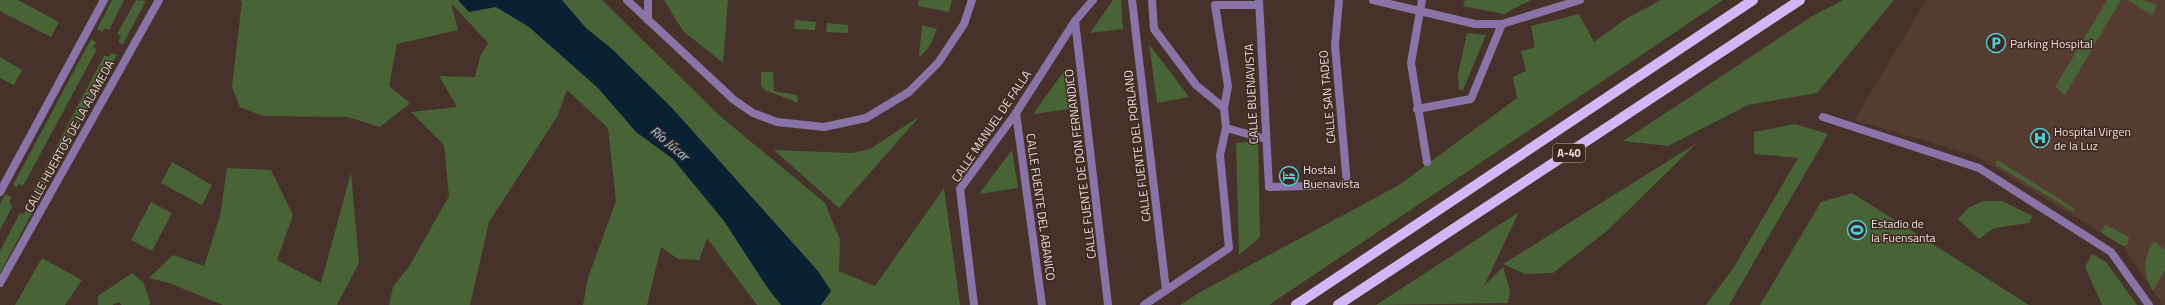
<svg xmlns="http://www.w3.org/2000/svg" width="2165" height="305" font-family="'Titillium Web',sans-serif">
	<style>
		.built { fill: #563b30 }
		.green { fill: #486336 }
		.water { fill: #082234 }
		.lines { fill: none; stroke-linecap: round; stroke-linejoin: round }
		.minor { stroke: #8874a6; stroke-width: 8 }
		.primary { stroke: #d0b8f6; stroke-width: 10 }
		.labels { text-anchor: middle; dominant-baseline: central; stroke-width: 3; stroke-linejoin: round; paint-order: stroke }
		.shield { fill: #3c2821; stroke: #b9aaa4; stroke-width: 1 }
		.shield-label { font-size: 11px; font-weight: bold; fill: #eee1dc }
		.poi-label { font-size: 12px; fill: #eee1dc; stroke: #3c2821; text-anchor: start }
		.street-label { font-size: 12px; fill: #eee1dc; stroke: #3c2821 }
		.water-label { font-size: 13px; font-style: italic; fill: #95cffc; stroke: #3c2821 }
	</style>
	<rect width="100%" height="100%" fill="#46322b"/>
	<!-- built -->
	<path class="built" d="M 1926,0 L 2165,0 L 2165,305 L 2163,305 L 2123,246 L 1974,155 L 1854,120 Z"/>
	<!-- green -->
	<path class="green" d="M 0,0 L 18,0 L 59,22 L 51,37 L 0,11 Z
		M 112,0 L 124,0 L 109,30 L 105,28 L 102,32 L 97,29 Z
		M 136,0 L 146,1 L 123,44 L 118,42 L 121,36 L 117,34 Z
		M 238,0 L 602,0 L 720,116 L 825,203 L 840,240 L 839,271 L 875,286 L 944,188 L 960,305 L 757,305 L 707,238 L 699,260 L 678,259 L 661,247 L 647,305 L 583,305 L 588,278 L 616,201 L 608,128 L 567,90 L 557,117 L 489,222 L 470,305 L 389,305 L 393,287 L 410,265 L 449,196 L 444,145 L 411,112 L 457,107 L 439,76 L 475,77 L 480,57 L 488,43 L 451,3 L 458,30 L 397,44 L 389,86 L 410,103 L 380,127 L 348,117 L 263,116 L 240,107 L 232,87 L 242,1 Z
		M 664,0 L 728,0 L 723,63 L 683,31 Z
		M 919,0 L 952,0 L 949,12 L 918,6 Z
		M 1113,0 L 1121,0 L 1123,29 L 1090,33 Z
		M 1465,0 L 1531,0 L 1504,14 L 1463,6 Z
		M 1661,0 L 1723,0 L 1269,305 L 1180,305 L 1202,291 L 1399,185 L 1517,98 L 1513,77 L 1526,71 L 1521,51 L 1535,47 L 1531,26 L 1579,14 L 1594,42 L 1627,18 Z
		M 1843,0 L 1894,0 L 1817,93 L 1748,105 L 1668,146 L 1623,141 L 1811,17 Z
		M 2107,0 L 2121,0 L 2065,95 L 2055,87 Z
		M 2127,0 L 2143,0 L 2157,5 L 2152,15 Z
		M 795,20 L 816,22 L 815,30 L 794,29 Z
		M 827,23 L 848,25 L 848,33 L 826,32 Z
		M 922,25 L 937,29 C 933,40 929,50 919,57 Z
		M 1467,33 L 1486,35 L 1463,90 L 1459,90 L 1458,74 Z
		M 91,39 L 96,42 L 93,48 L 97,49 L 23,186 L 19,184 L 17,187 L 13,185 Z
		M 1149,44 L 1189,97 L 1157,103 Z
		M 112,53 L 117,55 L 37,199 L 33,196 L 36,194 L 33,191 L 104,56 L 109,56 Z
		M 0,57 L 22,70 L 14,85 L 0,78 Z
		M 1067,67 L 1070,109 L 1033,114 Z
		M 761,72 L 773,72 L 774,91 L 797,95 L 798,103 L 765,90 L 761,85 Z
		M 920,116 L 839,208 L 774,150 L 852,153 L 870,149 Z
		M 1795,124 L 1828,134 L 1729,305 L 1706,305 L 1734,267 L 1798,158 L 1754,154 L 1754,132 Z
		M 1258,141 L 1260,237 L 1239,255 L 1236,143 Z
		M 1697,143 L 1608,230 L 1553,273 L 1525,274 L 1503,264 Z
		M 1012,150 L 1018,188 L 979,194 Z
		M 1996,161 L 1999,161 L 2074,208 L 2075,211 L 2072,211 L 1996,165 Z
		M 172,162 L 212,185 L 202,205 L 161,183 Z
		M 227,168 L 271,170 L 293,215 L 277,260 L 321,283 L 351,173 L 359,263 L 337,305 L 223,305 L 169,283 L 149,278 L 173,255 L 204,266 L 220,216 Z
		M 1852,193 L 2029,305 L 1760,305 L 1821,202 Z
		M 5,194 L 12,197 L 9,202 L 12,207 L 0,230 L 0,204 Z
		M 1983,201 L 2002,201 L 2033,216 L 2029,223 L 1994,228 L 1979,239 L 1958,219 L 1968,208 Z
		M 151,202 L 172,213 L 152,251 L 131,240 Z
		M 27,208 L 33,211 L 0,273 L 0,251 L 20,213 L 24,214 Z
		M 1519,212 L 1484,286 L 1503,267 L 1510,290 L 1508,303 L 1376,305 Z
		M 2106,225 L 2129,237 L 2128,244 L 2123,246 L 2100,232 Z
		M 2154,241 L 2165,250 L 2165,270 L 2153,291 C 2142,274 2143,258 2154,241 Z
		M 2092,254 L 2106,262 L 2137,305 L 2102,305 L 2085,267 Z
		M 42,258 L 82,280 L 65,305 L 15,305 Z
		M 132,273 L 143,282 L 150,302 L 149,305 L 122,305 L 118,302 L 112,305 L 98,305 L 98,296 Z"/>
	<!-- water -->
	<path class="water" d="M 458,0 L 562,0 L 586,28 L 612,49 L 672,108 L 818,271 L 831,291 L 821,305 L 781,305 L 767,287 L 724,221 L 673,159 L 636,132 L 598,88 L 529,27 L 496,7 L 469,12 Z"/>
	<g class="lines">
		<!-- minor -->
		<path class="minor" d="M 627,0 L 734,100 L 753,113 L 777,122 L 824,127 L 866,118 L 909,92 L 938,63 L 964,24 L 972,0
			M 1132,0 L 1166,290
			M 1152,0 L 1154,29 L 1196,85 L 1224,108
			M 1259,0 L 1269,187 L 1347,185 L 1335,45 L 1339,0
			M 1373,0 L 1475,24 L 1502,24 L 1580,0
			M 1422,0 L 1411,63 L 1427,162
			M 648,20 L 648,0
			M 1075,21 L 1108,305
			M 1417,109 L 1471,99 L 1502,24
			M 1016,113 L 1042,305
			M 1823,117 L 1979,168 L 2111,252 L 2149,305
			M 1226,128 L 1266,139
			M 0,192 L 104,0
			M 0,283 L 159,0
			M 974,305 L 960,189 L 1016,113 L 1075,21 L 1093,0
			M 1144,305 L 1229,248 L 1220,155 L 1226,128 L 1224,108 L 1228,86 L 1215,5 L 1258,5"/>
		<!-- primary -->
		<path class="primary" d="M 1296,305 L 1753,0
			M 1338,305 L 1800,0"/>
	</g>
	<!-- icons -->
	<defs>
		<g id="parking-ring" transform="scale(1)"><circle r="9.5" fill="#3c2821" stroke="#52cbd7" stroke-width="1.5"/><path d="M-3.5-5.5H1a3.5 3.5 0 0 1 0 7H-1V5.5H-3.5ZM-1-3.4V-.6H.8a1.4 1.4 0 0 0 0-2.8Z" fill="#52cbd7"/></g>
		<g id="hospital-ring" transform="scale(1)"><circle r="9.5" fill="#3c2821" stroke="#52cbd7" stroke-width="1.5"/><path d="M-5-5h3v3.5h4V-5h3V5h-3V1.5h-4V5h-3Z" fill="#52cbd7"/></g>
		<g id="hotel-ring" transform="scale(1)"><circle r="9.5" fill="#3c2821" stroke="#52cbd7" stroke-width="1.5"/><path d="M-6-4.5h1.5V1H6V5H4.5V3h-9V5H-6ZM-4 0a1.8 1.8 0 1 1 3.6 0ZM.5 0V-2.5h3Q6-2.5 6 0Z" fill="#52cbd7"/></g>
		<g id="stadium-ring" transform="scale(1)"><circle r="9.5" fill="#3c2821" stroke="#52cbd7" stroke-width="1.5"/><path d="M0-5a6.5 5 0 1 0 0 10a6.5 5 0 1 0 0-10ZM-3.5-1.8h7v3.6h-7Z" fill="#52cbd7"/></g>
	</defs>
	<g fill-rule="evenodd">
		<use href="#parking-ring" x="1996" y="43"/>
		<use href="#hospital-ring" x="2040" y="138"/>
		<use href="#hotel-ring" x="1289" y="176"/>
		<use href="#stadium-ring" x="1857" y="230"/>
	</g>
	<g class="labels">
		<!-- shield labels -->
		<rect class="shield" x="1553" y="144" width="32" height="18" rx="3"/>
		<g class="shield-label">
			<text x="1569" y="153">A-40</text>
		</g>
		<!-- poi labels -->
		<g class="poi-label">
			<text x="2010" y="43">Parking Hospital</text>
			<text x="2054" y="131">Hospital Virgen<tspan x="2054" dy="14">de la Luz</tspan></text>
			<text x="1303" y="169">Hostal<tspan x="1303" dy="14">Buenavista</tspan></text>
			<text x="1871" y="223">Estadio de<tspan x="1871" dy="14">la Fuensanta</tspan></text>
		</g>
		<!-- street labels -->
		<g class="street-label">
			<text transform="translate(1251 94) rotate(-93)">CALLE BUENAVISTA</text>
			<text transform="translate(1327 97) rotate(-95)">CALLE SAN TADEO</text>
			<text transform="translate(991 126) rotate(-56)">CALLE MANUEL DE FALLA</text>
			<text transform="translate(69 136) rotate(-61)">CALLE HUERTOS DE LA ALAMEDA</text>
			<text transform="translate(1137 146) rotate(-97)">CALLE FUENTE DEL PORLAND</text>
			<text transform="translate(1080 164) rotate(-97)">CALLE FUENTE DE DON FERNANDICO</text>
			<text transform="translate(1041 207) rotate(82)">CALLE FUENTE DEL ABANICO</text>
		</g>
		<!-- water labels -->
		<g class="water-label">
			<text transform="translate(670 143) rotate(40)">Río Júcar</text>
		</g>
	</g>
</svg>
